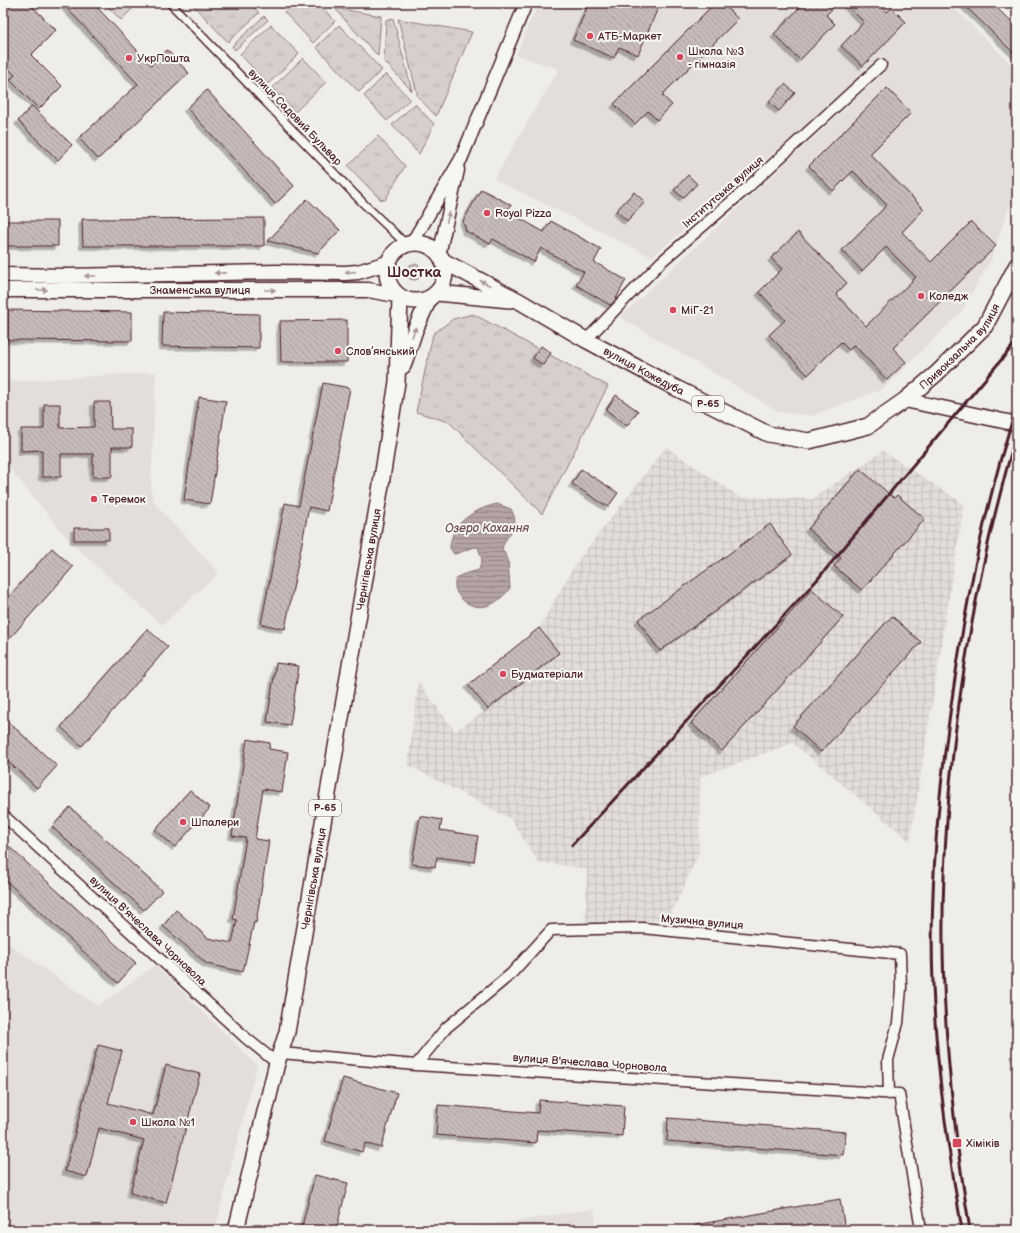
<svg xmlns="http://www.w3.org/2000/svg" width="1020" height="1233" font-family="'Balsamiq Sans',sans-serif">
	<style>
		.built { fill: #e3dedc }
		.industrial { fill: url(#industrial-grid) }
		.grass { fill: url(#grass-tufts); stroke: #90777c }
		.water { fill: url(#water-rules); stroke: #8a6f74 }
		.building { fill: url(#building-back-hatch); stroke: #4a1f2b; filter: url(#shadow) }
		.lines { fill: none; stroke-linecap: round; stroke-linejoin: round }
		.pedestrian-casing { stroke: #4a1f2b; stroke-width: 10 }
		.minor-casing { stroke: #4a1f2b; stroke-width: 13 }
		.tertiary-casing { stroke: #4a1f2b; stroke-width: 15 }
		.secondary-casing { stroke: #4a1f2b; stroke-width: 17 }
		.primary-casing { stroke: #4a1f2b; stroke-width: 18 }
		.pedestrian { stroke: #f6f6f2; stroke-width: 7 }
		.minor { stroke: #f6f6f2; stroke-width: 10 }
		.tertiary { stroke: #f6f6f2; stroke-width: 12 }
		.secondary { stroke: #f6f6f2; stroke-width: 14 }
		.primary { stroke: #f6f6f2; stroke-width: 15 }
		.rail { stroke: #4a1f2b; stroke-width: 3 }
		.oneway { fill: #a99598 }
		.poi-dot { fill: #d1495b; stroke: #f6f6f2; stroke-width: 1.5 }
		.labels { text-anchor: middle; dominant-baseline: central; stroke-width: 4; stroke-linejoin: round; paint-order: stroke }
		.shield { fill: #f6f6f2; stroke: #7e6067; stroke-width: 1 }
		.shield-label { font-size: 10px; font-weight: bold; fill: #4a1f2b }
		.poi-label { font-size: 11px; fill: #4a1f2b; stroke: #f6f6f2; text-anchor: start }
		.street-label { font-size: 11px; fill: #4a1f2b; stroke: #f6f6f2 }
		.water-label { font-size: 12px; font-style: italic; fill: #6f4e56; stroke: #f6f6f2 }
		.district-label { font-size: 15px; font-weight: bold; fill: #4a1f2b; stroke: #f6f6f2 }
	</style>
	<defs>
		<pattern id="industrial-grid" width="8" height="8" patternUnits="userSpaceOnUse"><rect width="8" height="8" fill="#e3dedc"/><path d="M0 4h8M4 0v8" fill="none" stroke="#c4bebd"/></pattern>
		<pattern id="grass-tufts" width="24" height="20" patternUnits="userSpaceOnUse"><rect width="24" height="20" fill="#d7cfce"/><path d="M3 7l-1-3M5 7V3M7 7l1-3M15 17l-1-3M17 17v-4M19 17l1-3" fill="none" stroke="#bab1b1"/></pattern>
		<pattern id="water-rules" width="6" height="5" patternUnits="userSpaceOnUse"><rect width="6" height="5" fill="#b4a4a5"/><path d="M0 2.5h6" fill="none" stroke="#948587"/></pattern>
		<pattern id="building-back-hatch" width="6" height="6" patternUnits="userSpaceOnUse"><rect width="6" height="6" fill="#c6babb"/><path d="M-1 5l2 2M0 0l6 6M5-1l2 2" fill="none" stroke="#ac9fa1"/></pattern>
		<filter id="shadow"><feDropShadow dx="-3.5" dy="3.5" stdDeviation="0" flood-color="#0004"/></filter>
	</defs>
	<rect width="100%" height="100%" fill="#efedea"/>
	<filter id="ink" filterUnits="userSpaceOnUse"><feTurbulence type="fractalNoise" baseFrequency=".025" numOctaves="2"/><feDisplacementMap in="SourceGraphic" scale="8" xChannelSelector="R" yChannelSelector="G"/><feConvolveMatrix kernelMatrix="1 2 1 2 8 2 1 2 1" color-interpolation-filters="sRGB"/></filter>
	<g filter="url(#ink)">
		<!-- built -->
		<path class="built" d="M 538,3 L 949,3 L 1017,70 L 1017,184 L 991,260 L 961,312 L 883,389 L 811,416 L 779,412 L 620,317 L 882,74 L 889,65 L 881,56 L 823,111 L 652,257 L 494,179 L 559,69 L 516,55 Z
			M 156,372 L 151,493 L 156,505 L 219,573 L 162,625 L 71,543 L 3,460 L 3,382 Z
			M 3,940 L 98,1006 L 155,965 L 257,1065 L 215,1230 L 3,1230 Z
			M 594,1209 L 597,1230 L 457,1230 Z"/>
		<!-- industrial -->
		<path class="industrial" d="M 666,447 L 740,497 L 812,499 L 883,451 L 964,504 L 910,841 L 793,743 L 700,777 L 699,853 L 669,919 L 585,927 L 587,869 L 538,862 L 511,819 L 408,765 L 418,682 L 455,731 L 488,709 L 558,653 L 539,628 L 576,563 Z"/>
		<!-- grass -->
		<path class="grass" d="M 104,3 L 138,3 L 121,20 Z
			M 191,3 L 250,3 L 259,13 L 228,42 Z
			M 293,3 L 318,3 L 335,21 L 313,43 L 284,12 Z
			M 335,8 L 381,16 L 378,56 L 345,20 Z
			M 264,16 L 268,20 L 235,50 L 232,46 Z
			M 393,18 L 412,91 L 384,61 L 386,20 Z
			M 398,19 L 472,32 L 436,116 L 418,97 Z
			M 271,25 L 299,54 L 268,84 L 240,54 Z
			M 339,25 L 382,70 L 359,92 L 316,47 Z
			M 303,58 L 326,82 L 295,112 L 272,88 Z
			M 386,74 L 410,99 L 387,121 L 364,96 Z
			M 415,104 L 434,124 L 419,154 L 392,125 Z
			M 378,136 L 405,166 L 385,200 L 380,199 L 348,166 Z
			M406 272a8 8 0 1 1 16 0a8 8 0 1 1-16 0Z
			M 473,314 L 608,386 L 542,514 L 449,422 L 416,412 L 433,334 L 453,319 Z"/>
		<!-- water -->
		<path class="water" d="M 497,504 L 511,509 C 522,530 507,530 502,549 L 508,559 L 510,588 C 479,630 444,590 458,577 C 463,573 473,572 479,570 L 482,559 L 478,547 C 468,547 463,553 454,554 L 450,548 C 451,523 474,509 497,504 Z"/>
		<!-- building -->
		<path class="building" d="M 3,3 L 29,3 L 56,30 L 31,55 L 62,86 L 39,109 L 10,80 L 15,75 L 3,63 Z
			M 62,3 L 93,3 L 151,65 L 167,50 L 189,73 L 98,159 L 79,138 L 138,84 Z
			M 589,3 L 660,3 L 638,55 L 619,47 L 614,58 L 573,40 Z
			M 715,3 L 722,3 L 738,19 L 662,95 L 672,105 L 657,120 L 648,111 L 635,124 L 614,104 Z
			M 804,3 L 838,3 L 826,15 L 835,24 L 800,60 L 774,34 Z
			M 845,3 L 878,3 L 887,12 L 892,8 L 906,22 L 863,66 L 841,46 L 864,22 Z
			M 962,3 L 992,3 L 1017,28 L 1017,56 Z
			M 785,84 L 795,93 L 779,111 L 769,102 Z
			M 887,88 L 911,113 L 870,154 L 924,209 L 902,232 L 931,262 L 971,222 L 996,246 L 893,348 L 906,362 L 887,380 L 854,345 L 849,350 L 841,342 L 808,375 L 769,335 L 785,320 L 759,292 L 782,269 L 771,258 L 798,232 L 847,283 L 836,294 L 866,326 L 916,277 L 886,247 L 862,271 L 842,250 L 887,205 L 853,171 L 833,191 L 809,166 Z
			M 207,90 L 294,186 L 275,204 L 187,108 Z
			M 32,106 L 72,145 L 58,160 L 18,121 Z
			M 688,175 L 697,184 L 683,198 L 674,190 Z
			M 481,189 L 511,205 L 507,211 L 544,232 L 551,221 L 601,249 L 594,262 L 626,280 L 614,302 L 610,305 L 576,285 L 584,272 L 541,248 L 534,262 L 493,239 L 490,244 L 466,231 L 463,221 Z
			M 634,192 L 645,202 L 627,221 L 616,211 Z
			M 307,199 L 340,230 L 318,253 L 268,241 Z
			M 264,218 L 264,246 L 83,246 L 82,219 Z
			M 3,221 L 58,221 L 58,246 L 3,246 Z
			M 8,310 L 132,312 L 132,341 L 8,340 Z
			M 163,312 L 259,314 L 259,348 L 162,346 Z
			M 347,320 L 347,362 L 281,362 L 280,321 Z
			M 541,346 L 551,353 L 543,365 L 533,358 Z
			M 323,383 L 350,388 L 327,511 L 309,507 L 285,629 L 261,624 L 285,503 L 299,506 Z
			M 616,395 L 638,411 L 627,426 L 606,410 Z
			M 199,397 L 226,401 L 210,504 L 184,500 Z
			M 94,402 L 110,402 L 111,429 L 132,429 L 132,447 L 112,447 L 112,477 L 93,477 L 93,454 L 61,454 L 61,477 L 42,477 L 42,450 L 21,451 L 21,429 L 44,429 L 44,404 L 60,404 L 60,428 L 94,427 Z
			M 581,469 L 618,493 L 608,507 L 572,484 Z
			M 860,469 L 894,498 L 897,495 L 925,519 L 862,590 L 834,566 L 841,558 L 808,529 Z
			M 770,524 L 792,555 L 660,651 L 638,620 Z
			M 74,528 L 109,528 L 109,540 L 74,540 Z
			M 52,548 L 73,567 L 3,646 L 3,603 Z
			M 812,589 L 843,617 L 722,751 L 691,723 Z
			M 892,616 L 921,642 L 821,752 L 793,726 Z
			M 539,628 L 559,653 L 488,709 L 468,685 Z
			M 147,629 L 168,647 L 82,746 L 61,727 Z
			M 276,663 L 299,666 L 290,725 L 267,722 Z
			M 3,717 L 57,766 L 37,788 L 3,757 Z
			M 247,739 L 270,743 L 269,749 L 288,752 L 282,792 L 263,789 L 255,839 L 269,841 L 256,923 L 254,922 L 243,972 L 207,964 L 163,926 L 176,910 L 208,938 L 232,943 L 237,920 L 233,919 L 246,838 L 232,836 Z
			M 190,790 L 210,808 L 175,847 L 155,830 Z
			M 70,807 L 162,891 L 144,910 L 52,827 Z
			M 420,816 L 442,820 L 440,830 L 478,836 L 474,862 L 437,857 L 435,867 L 412,864 Z
			M 3,841 L 136,963 L 118,983 L 3,878 Z
			M 98,1045 L 122,1051 L 108,1103 L 153,1115 L 166,1065 L 200,1074 L 166,1203 L 130,1193 L 144,1140 L 99,1128 L 87,1177 L 65,1171 Z
			M 343,1078 L 397,1093 L 381,1148 L 365,1143 L 362,1152 L 325,1141 Z
			M 539,1100 L 624,1106 L 622,1136 L 537,1130 L 536,1143 L 436,1135 L 438,1105 L 538,1113 Z
			M 668,1118 L 846,1132 L 843,1155 L 667,1141 Z
			M 315,1175 L 348,1183 L 336,1230 L 301,1230 Z
			M 840,1199 L 845,1230 L 695,1230 L 695,1225 Z"/>
		<g class="lines">
			<!-- pedestrian casing -->
			<g class="pedestrian-casing">
				<path id="pedestrian" d="M 170,3 L 364,204 L 406,244"/>
			</g>
			<!-- minor casing -->
			<g class="minor-casing">
				<path id="minor" d="M 586,340 L 661,262 L 746,189 L 881,65
					M 3,815 L 247,1039 L 277,1063
					M 281,1053 L 416,1065 L 899,1094 L 921,1230
					M 416,1065 L 446,1028 L 511,974 L 551,930 L 642,928 L 900,954 L 901,988 L 898,1023 L 888,1060 L 889,1094"/>
			</g>
			<!-- tertiary casing -->
			<g class="tertiary-casing">
				<path id="tertiary" d="M 412,243 L 461,159 L 526,3
					M 439,255 L 458,170"/>
			</g>
			<!-- secondary casing -->
			<g class="secondary-casing">
				<g id="secondary">
					<path d="M 3,275 L 67,276 L 278,272 L 345,273 L 358,272 L 387,263"/>
					<path id="s1" d="M 3,290 L 368,290 L 396,295"/>
					<path d="M 905,400 L 1017,424"/>
				</g>
			</g>
			<!-- primary casing -->
			<g class="primary-casing">
				<g id="primary">
					<circle cx="416" cy="272" r="29"/>
					<path id="s2" d="M 443,261 L 519,301 L 586,340 L 668,384 L 768,434 L 809,441 L 868,426 L 905,400 L 936,374 L 985,326 L 1017,265"/>
					<path d="M 437,293 L 510,300"/>
					<path d="M 403,366 L 415,330 L 429,299"/>
					<path id="s3" d="M 236,1230 L 277,1063 L 287,1032 L 380,491 L 397,382 L 400,298"/>
				</g>
			</g>
			<!-- pedestrian -->
			<use href="#pedestrian" class="pedestrian"/>
			<!-- minor -->
			<use href="#minor" class="minor"/>
			<!-- tertiary -->
			<use href="#tertiary" class="tertiary"/>
			<!-- secondary -->
			<use href="#secondary" class="secondary"/>
			<!-- primary -->
			<use href="#primary" class="primary"/>
			<!-- rail -->
			<path class="rail" d="M 572,845 L 816,581 L 1017,341
				M 962,1230 C 948,1148 936,1067 933,984 C 929,886 939,789 953,692 C 967,595 986,499 1017,406
				M 970,1230 C 951,1115 939,992 944,875 C 950,725 975,576 1017,432"/>
		</g>
		<!-- one-way arrows -->
		<defs><path id="oneway-solid" d="M-6-.8H1V-3.2L6.5 0L1 3.2V.8H-6Z"/></defs>
		<g class="oneway">
			<use href="#oneway-solid" transform="translate(448 217) rotate(-77)"/>
			<use href="#oneway-solid" transform="translate(350 272) rotate(176)"/>
			<use href="#oneway-solid" transform="translate(220 273) rotate(179)"/>
			<use href="#oneway-solid" transform="translate(90 276) rotate(179)"/>
			<use href="#oneway-solid" transform="translate(485 283) rotate(-152)"/>
			<use href="#oneway-solid" transform="translate(42 290)"/>
			<use href="#oneway-solid" transform="translate(270 290)"/>
			<use href="#oneway-solid" transform="translate(414 332) rotate(-70)"/>
		</g>
	</g>
	<!-- markers -->
	<g class="poi-dot">
		<circle cx="590" cy="36" r="4"/>
		<circle cx="680" cy="57" r="4"/>
		<circle cx="129" cy="58" r="4"/>
		<circle cx="487" cy="213" r="4"/>
		<circle cx="921" cy="296" r="4"/>
		<circle cx="673" cy="310" r="4"/>
		<circle cx="338" cy="351" r="4"/>
		<circle cx="94" cy="499" r="4"/>
		<circle cx="503" cy="674" r="4"/>
		<circle cx="183" cy="822" r="4"/>
		<circle cx="133" cy="1122" r="4"/>
		<rect x="952" y="1138" width="10" height="10" rx="2"/>
	</g>
	<g class="labels">
		<!-- shield labels -->
		<g class="shield">
			<rect x="692" y="396" width="32" height="16" rx="3"/>
			<rect x="309" y="800" width="32" height="16" rx="3"/>
		</g>
		<g class="shield-label">
			<text x="708" y="404">Р-65</text>
			<text x="325" y="808">Р-65</text>
		</g>
		<!-- poi labels -->
		<g class="poi-label">
			<text x="598" y="36">АТБ-Маркет</text>
			<text x="688" y="51">Школа №3<tspan x="688" dy="13">- гімназія</tspan></text>
			<text x="137" y="58">УкрПошта</text>
			<text x="495" y="213">Royal Pizza</text>
			<text x="929" y="296">Коледж</text>
			<text x="681" y="310">МіГ-21</text>
			<text x="346" y="351">Слов’янський</text>
			<text x="102" y="499">Теремок</text>
			<text x="511" y="674">Будматеріали</text>
			<text x="191" y="822">Шпалери</text>
			<text x="141" y="1122">Школа №1</text>
			<text x="966" y="1143">Хіміків</text>
		</g>
		<!-- street labels -->
		<g class="street-label">
			<text transform="translate(295 117) rotate(46)">вулиця Садовий Бульвар</text>
			<text transform="translate(723 192) rotate(-41)">Інститутська вулиця</text>
			<text stroke="none"><textPath href="#s1" startOffset="197">Знаменська вулиця</textPath></text>
			<text stroke="none"><textPath href="#s2" startOffset="593">Привокзальна вулиця</textPath></text>
			<text stroke="none"><textPath href="#s2" startOffset="229">вулиця Кожедуба</textPath></text>
			<text stroke="none"><textPath href="#s3" startOffset="684">Чернігівська вулиця</textPath></text>
			<text stroke="none"><textPath href="#s3" startOffset="360">Чернігівська вулиця</textPath></text>
			<text transform="translate(702 922) rotate(5)">Музична вулиця</text>
			<text transform="translate(148 931) rotate(43)">вулиця В'ячеслава Чорновола</text>
			<text transform="translate(590 1063) rotate(4)">вулиця В'ячеслава Чорновола</text>
		</g>
		<!-- water labels -->
		<g class="water-label">
			<text x="487" y="528">Озеро Кохання</text>
		</g>
		<!-- district labels -->
		<g class="district-label">
			<text x="414" y="272">Шостка</text>
		</g>
	</g>
	<!-- margin -->
	<rect width="1020" height="1233" fill="none" stroke="#f6f6f2" stroke-width="16"/>
	<rect x="8" y="8" width="1004" height="1217" fill="none" stroke="#4a1f2b" stroke-width="1.5" filter="url(#ink)"/>
</svg>
